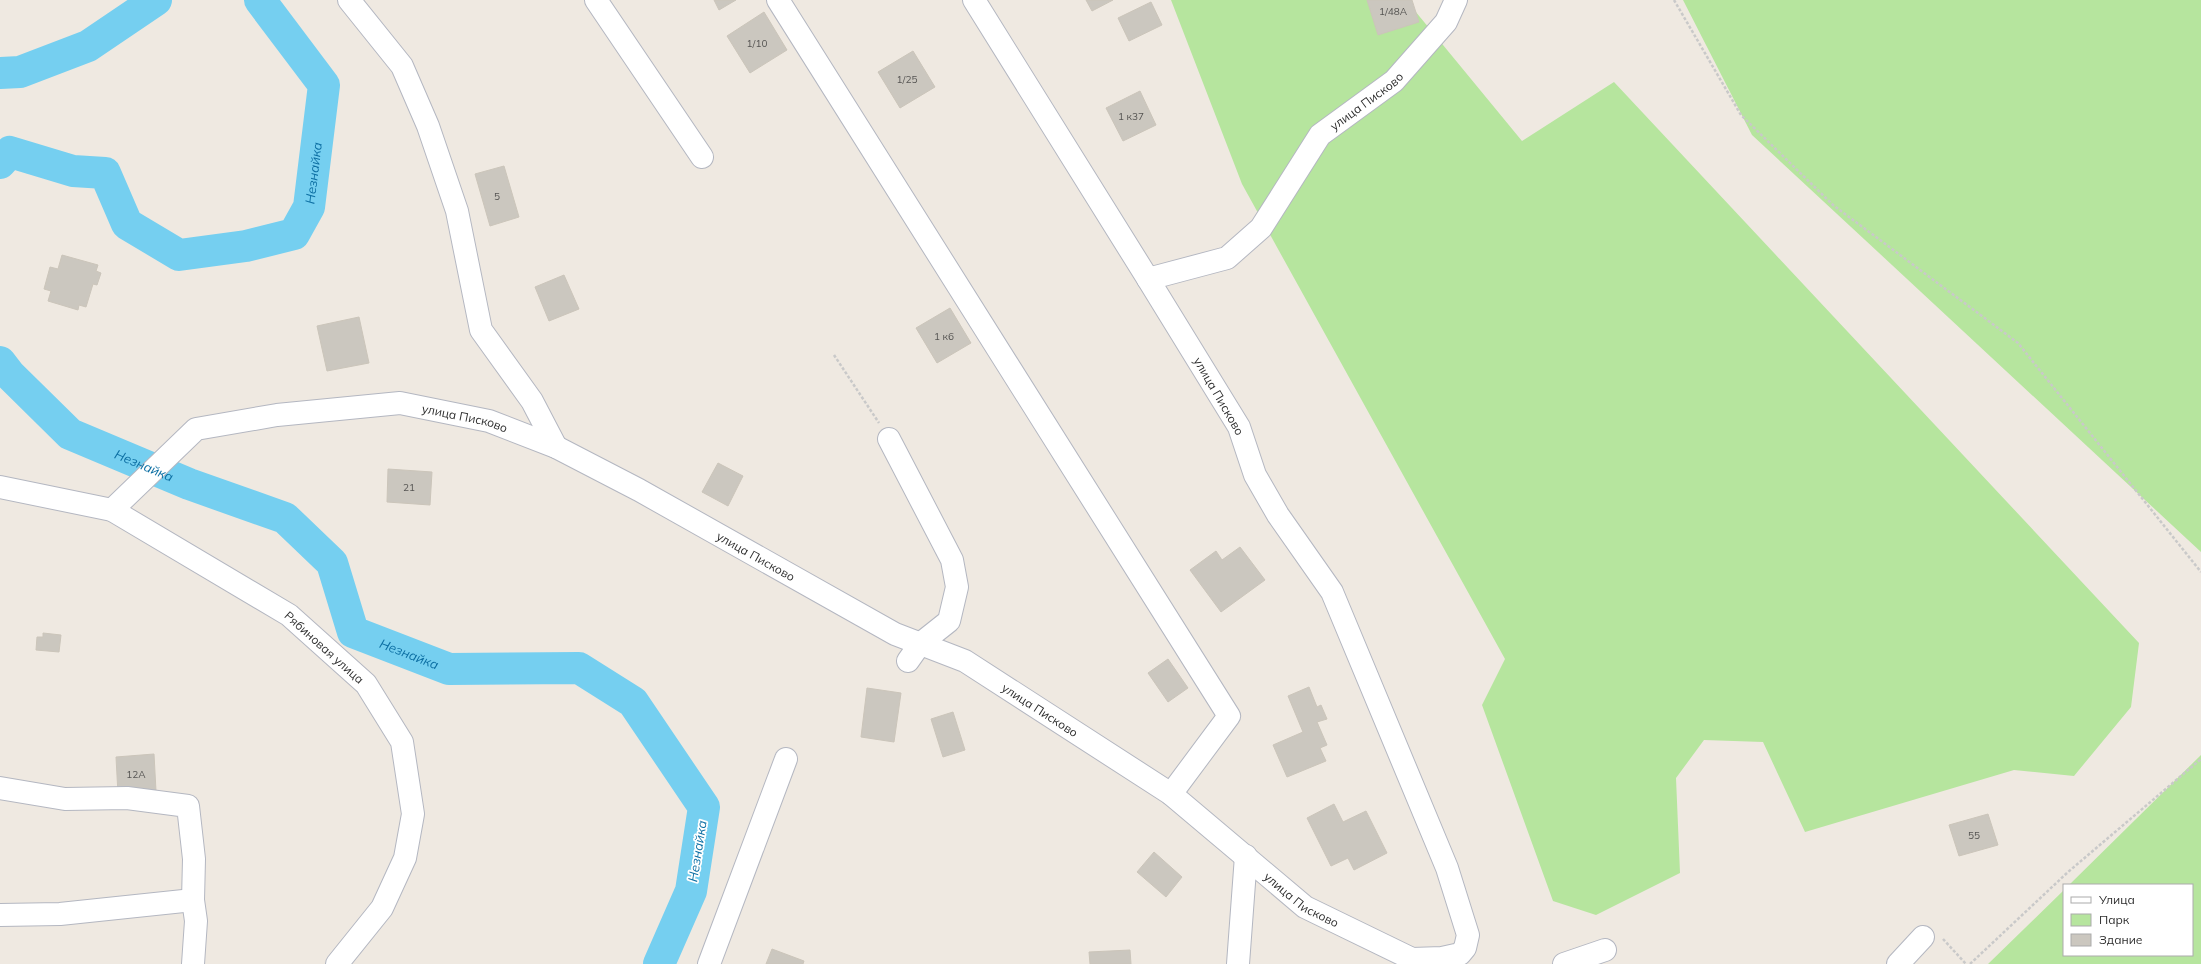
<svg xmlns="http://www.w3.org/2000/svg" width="2201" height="964" font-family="Mulish,sans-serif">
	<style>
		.green { fill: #b6e59e }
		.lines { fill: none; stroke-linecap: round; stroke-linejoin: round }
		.river { stroke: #75cff0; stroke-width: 32 }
		.building { fill: #cbc7bf; stroke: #cbc5ba }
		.minor-casing { stroke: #b4b7c1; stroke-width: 24 }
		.path { stroke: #c9c9c9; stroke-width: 2.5; stroke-dasharray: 3 2; stroke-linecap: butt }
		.minor { stroke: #fff; stroke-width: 22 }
		.labels { text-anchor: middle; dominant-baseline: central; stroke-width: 3.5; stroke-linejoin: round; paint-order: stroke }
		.number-label { font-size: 10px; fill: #555452 }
		.street-label { font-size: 12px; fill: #2e2e2e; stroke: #fff }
		.water-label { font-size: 13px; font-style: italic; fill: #0d6fa3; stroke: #fff }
	</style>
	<rect width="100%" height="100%" fill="#efe9e1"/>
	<!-- green -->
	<path class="green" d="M 1171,0 L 1406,0 L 1522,141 L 1614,82 L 2139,643 L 2131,707 L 2074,776 L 2014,770 L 1805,832 L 1763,742 L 1704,740 L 1676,778 L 1680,873 L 1596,915 L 1553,901 L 1482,705 L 1505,659 L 1242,184 Z
		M 1683,0 L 2201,0 L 2201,552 L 1752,135 Z
		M 2201,755 L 2201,964 L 1988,964 L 2064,890 L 2064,955 L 2192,955 L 2192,885 L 2069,885 Z"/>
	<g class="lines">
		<!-- river -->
		<g class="river">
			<path d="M 0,73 L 20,72 L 88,46 L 156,0"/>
			<path id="s1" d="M 0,163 L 10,152 L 73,171 L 105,173 L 127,224 L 179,255 L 246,246 L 294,234 L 309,207 L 324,85 L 260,0"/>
			<path id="s2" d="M 0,362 L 10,375 L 70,434 L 189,484 L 285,518 L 332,563 L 353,632 L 449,669 L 579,668 L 633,702 L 704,807 L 691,891 L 659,964"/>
		</g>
	</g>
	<!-- building -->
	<path class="building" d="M 714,0 L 736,0 L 719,10 Z
		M 1086,0 L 1113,0 L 1092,11 Z
		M 1367,0 L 1412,0 L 1419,22 L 1378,35 Z
		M 1151,2 L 1162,25 L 1129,41 L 1118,18 Z
		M 764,12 L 787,50 L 750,73 L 727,36 Z
		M 913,51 L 935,87 L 900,108 L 878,72 Z
		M 1140,91 L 1156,125 L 1123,141 L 1106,108 Z
		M 504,166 L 519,217 L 490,226 L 475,174 Z
		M 62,255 L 98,265 L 96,271 L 101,273 L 97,285 L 93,284 L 86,307 L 79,305 L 78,310 L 48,301 L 51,291 L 44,289 L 50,267 L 58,269 Z
		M 564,275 L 579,309 L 549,321 L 535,287 Z
		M 950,308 L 971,343 L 937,363 L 916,328 Z
		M 359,317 L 369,363 L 327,371 L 317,326 Z
		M 718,463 L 743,476 L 728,506 L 702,492 Z
		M 388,469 L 432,472 L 430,505 L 387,502 Z
		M 1240,547 L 1265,580 L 1221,612 L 1190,570 L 1216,551 L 1222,560 Z
		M 43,633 L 61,635 L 59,652 L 36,650 L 37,637 L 43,637 Z
		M 1168,659 L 1188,688 L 1168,702 L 1148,673 Z
		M 1309,687 L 1317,707 L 1321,705 L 1327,719 L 1317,722 L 1327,745 L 1320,748 L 1326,761 L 1287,777 L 1273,745 L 1303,732 L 1288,696 Z
		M 867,688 L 901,693 L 894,742 L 861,737 Z
		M 953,712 L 965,750 L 943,757 L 931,719 Z
		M 154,754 L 156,791 L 118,794 L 116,757 Z
		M 1334,804 L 1343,822 L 1366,811 L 1387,853 L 1354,870 L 1348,858 L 1331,866 L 1307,818 Z
		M 1988,814 L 1998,845 L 1959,856 L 1949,825 Z
		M 1154,852 L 1182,877 L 1166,897 L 1137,872 Z
		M 772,949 L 804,961 L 803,964 L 766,964 Z
		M 1130,950 L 1131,964 L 1090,964 L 1089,952 Z"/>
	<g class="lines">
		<!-- minor casing -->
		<g class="minor-casing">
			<g id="minor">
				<path d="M 349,0 L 402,66 L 428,126 L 457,211 L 481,330 L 532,401 L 556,447"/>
				<path d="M 596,0 L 702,157"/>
				<path d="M 778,0 L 1229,716 L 1171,794"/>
				<path d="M 974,0 L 1148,279"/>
				<path d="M 889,439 L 952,560 L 957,587 L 949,621 L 920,644 L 908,661"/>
				<path id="s3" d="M 0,487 L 112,510 L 289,615 L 366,684 L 402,742 L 413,814 L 405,858 L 382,908 L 337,964"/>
				<path id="s4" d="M 112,510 L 196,429 L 277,415 L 400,403 L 489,421 L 556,447 L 639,490 L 895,634 L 965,661 L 1171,794 L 1305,907 L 1412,959 L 1442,958 L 1460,954 L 1465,948 L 1468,935 L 1447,868 L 1332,592 L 1278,515 L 1255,475 L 1239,427 L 1148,279 L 1227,258 L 1261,228 L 1320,135 L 1394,81 L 1446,22 L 1456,0"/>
				<path d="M 0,788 L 65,799 L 127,798 L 188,806 L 194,859 L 193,900 L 196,921 L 193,964"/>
				<path d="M 0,915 L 60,914 L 193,900"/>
				<path d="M 709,964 L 786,759"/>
				<path d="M 1238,964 L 1246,856"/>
				<path d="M 1564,964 L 1605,950"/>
				<path d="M 1898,964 L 1923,937"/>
			</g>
		</g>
		<!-- path -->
		<path class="path" d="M 1674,0 L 1741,115 L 1833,205 L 2018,343 L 2201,572
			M 834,355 L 879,423
			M 1943,939 L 1966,964
			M 1970,964 L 2068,872 L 2201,759"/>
		<!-- minor -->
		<use href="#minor" class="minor"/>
	</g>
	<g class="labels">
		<!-- number labels -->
		<g class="number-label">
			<text x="1393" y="11">1/48А</text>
			<text x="757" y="43">1/10</text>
			<text x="907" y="79">1/25</text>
			<text x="1131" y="116">1 к37</text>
			<text x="497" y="196">5</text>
			<text x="944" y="336">1 к6</text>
			<text x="409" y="487">21</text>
			<text x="136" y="774">12А</text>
			<text x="1974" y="835">55</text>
		</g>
		<!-- street labels -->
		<g class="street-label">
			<text stroke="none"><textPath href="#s4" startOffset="2585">улица Писково</textPath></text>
			<text transform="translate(1219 396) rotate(60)">улица Писково</text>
			<text stroke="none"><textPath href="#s4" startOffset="389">улица Писково</textPath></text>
			<text stroke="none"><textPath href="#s4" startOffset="713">улица Писково</textPath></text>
			<text stroke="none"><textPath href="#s3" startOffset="368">Рябиновая улица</textPath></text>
			<text stroke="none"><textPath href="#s4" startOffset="1037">улица Писково</textPath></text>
			<text stroke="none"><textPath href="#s4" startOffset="1361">улица Писково</textPath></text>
		</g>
		<!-- water labels -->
		<g class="water-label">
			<text stroke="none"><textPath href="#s1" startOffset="411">Незнайка</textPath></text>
			<text stroke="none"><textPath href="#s2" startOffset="181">Незнайка</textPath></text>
			<text stroke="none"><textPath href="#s2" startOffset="529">Незнайка</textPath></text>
			<text transform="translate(697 851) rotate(-81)">Незнайка</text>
		</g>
	</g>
	<!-- legend -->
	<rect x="2063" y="884" width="130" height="72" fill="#ffffff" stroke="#ababab"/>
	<rect x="2071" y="897" width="20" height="6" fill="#ffffff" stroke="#ababab"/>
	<text x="2099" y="904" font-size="12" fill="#2e2e2e">Улица</text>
	<rect x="2071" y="914" width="20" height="12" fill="#b6e59e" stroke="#ababab"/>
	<text x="2099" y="924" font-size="12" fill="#2e2e2e">Парк</text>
	<rect x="2071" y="934" width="20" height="12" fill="#cbc7bf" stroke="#ababab"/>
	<text x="2099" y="944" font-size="12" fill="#2e2e2e">Здание</text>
</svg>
